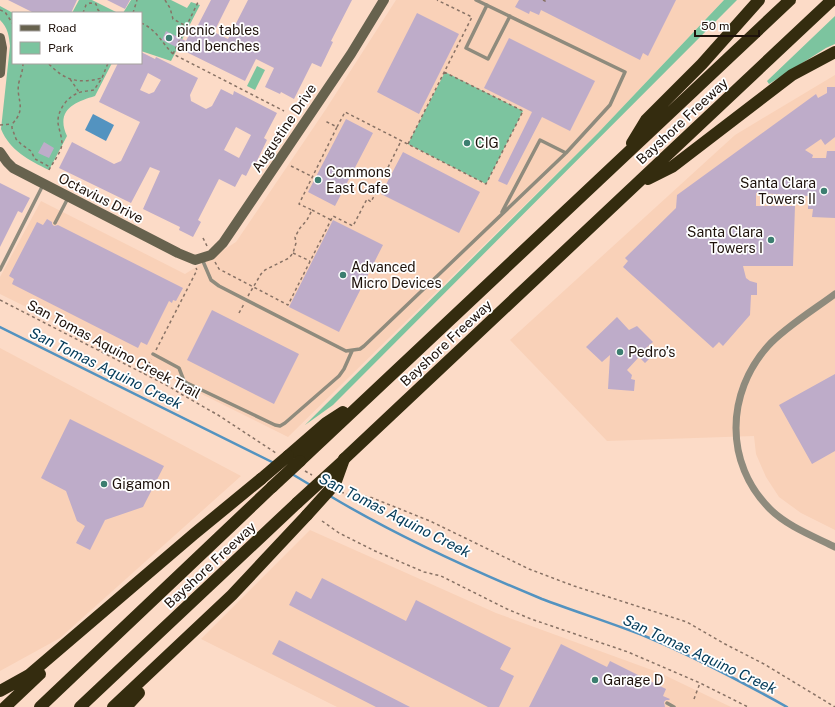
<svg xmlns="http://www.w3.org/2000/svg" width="835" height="707" font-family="'Public Sans',sans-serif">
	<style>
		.built { fill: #f9d1b8 }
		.green { fill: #7cc49f }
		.water { fill: #5393c0 }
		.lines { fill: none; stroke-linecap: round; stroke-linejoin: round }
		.stream { stroke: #5393c0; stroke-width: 2.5 }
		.building { fill: #beacc9; fill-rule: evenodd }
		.path { stroke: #887265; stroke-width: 1.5; stroke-dasharray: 3 3; stroke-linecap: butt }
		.lane { stroke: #8f8b7d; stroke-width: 3.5 }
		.street { stroke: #8f8b7d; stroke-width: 7 }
		.secondary { stroke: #67624e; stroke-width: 10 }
		.highway { stroke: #342c0f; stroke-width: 12 }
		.highway-bridge { stroke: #342c0f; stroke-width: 12 }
		.poi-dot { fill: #3c7e70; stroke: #fff; stroke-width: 1.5 }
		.labels { text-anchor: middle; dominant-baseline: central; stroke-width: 3.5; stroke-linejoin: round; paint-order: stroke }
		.poi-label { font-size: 14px; fill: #1e120b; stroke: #fff; text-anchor: start }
		.street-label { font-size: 14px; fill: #1e120b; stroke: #fff }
		.water-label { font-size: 15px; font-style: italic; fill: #043b59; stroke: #fff }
	</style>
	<rect width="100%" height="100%" fill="#fcdbc7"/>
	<!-- built -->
	<path class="built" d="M 396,0 L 724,0 L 598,133 L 288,437 L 0,294 L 0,277 L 41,201 L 185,274 L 236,242 L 326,109 Z
		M 835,75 L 835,530 L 801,513 L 779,497 L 766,477 L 756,454 L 754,436 L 607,441 L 510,340 L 735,135 Z
		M 0,348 L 241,476 L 60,638 L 0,671 Z
		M 310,530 L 496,613 L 660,673 L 731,707 L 337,707 L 201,639 Z"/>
	<!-- green -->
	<path class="green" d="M 79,0 L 92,0 L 118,13 L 72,13 Z
		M 131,0 L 171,0 L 187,8 L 191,2 L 200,5 L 171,61 L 141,51 L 141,13 L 123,13 Z
		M 724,0 L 737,0 L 333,405 L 305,425 L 598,133 Z
		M 0,6 L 13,13 L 13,63 L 112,63 L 95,96 C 75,102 55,110 67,136 L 49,170 C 29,160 10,151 1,129 L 10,46 C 9,36 8,28 0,20 Z
		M 835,16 L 835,44 L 826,48 L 769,84 L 767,81 Z
		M 257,66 L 265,70 L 255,90 L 247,86 Z
		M 445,72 L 523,111 L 486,184 L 408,144 Z"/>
	<!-- water -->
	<path class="water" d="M 93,114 L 114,125 L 106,141 L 85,130 Z"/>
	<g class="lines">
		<!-- stream -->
		<path class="stream" d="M 0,327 L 274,463
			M 292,474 L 312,486
			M 330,496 C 397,536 469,569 542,599 C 576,612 612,623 647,637 C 695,657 742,682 787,707"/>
	</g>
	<!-- building -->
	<path class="building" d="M 8,0 L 77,0 L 71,13 L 34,13 Z
		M 107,0 L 130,0 L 125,9 Z
		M 211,0 L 230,0 L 214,32 L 228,39 L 248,0 L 352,0 L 331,41 L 333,42 L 321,67 L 312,63 L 294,99 L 281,92 L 280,94 L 265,87 L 274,68 L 256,59 L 245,81 L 162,40 L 166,31 L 186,41 L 193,27 L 196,29 Z
		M 519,0 L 676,0 L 648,56 L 643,53 L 640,60 L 541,10 L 539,15 L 530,11 L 529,14 L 515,7 Z
		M 417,13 L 459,34 L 419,114 L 377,92 Z
		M 509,38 L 595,81 L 570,131 L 542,117 L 507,185 L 498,181 L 532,112 L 484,88 Z
		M 141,52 L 155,59 L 156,57 L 198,78 L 190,95 L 191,101 L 206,109 L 212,106 L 221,89 L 233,95 L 234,91 L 277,113 L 264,138 L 267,140 L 255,165 L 252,164 L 246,176 L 242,174 L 235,187 L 219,179 L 198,220 L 201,222 L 193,237 L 179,230 L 180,227 L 143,209 L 160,171 L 150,167 L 131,203 L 59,168 L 72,142 L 114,164 L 121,161 L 140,122 L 99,102 L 118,63 L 141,63 ZM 148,73 L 161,80 L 154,92 L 149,94 L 140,90 ZM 236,127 L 251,135 L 239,158 L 224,150 Z
		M 827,87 L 835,87 L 835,137 L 825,145 L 821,139 L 805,150 L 813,155 L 812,158 L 826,158 L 827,151 L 835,151 L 835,218 L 812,217 L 813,209 L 808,209 L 808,196 L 756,193 L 756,206 L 795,206 L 793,266 L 743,266 L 746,278 L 750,281 L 757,283 L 757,295 L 751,295 L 750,315 L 723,346 L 719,342 L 713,348 L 623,267 L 628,261 L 625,258 L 676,208 L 677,195 L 816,94 L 818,98 L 827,93 Z
		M 346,119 L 373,133 L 335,206 L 308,192 Z
		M 44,142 L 54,148 L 49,158 L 38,153 Z
		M 403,152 L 480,192 L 459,233 L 381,194 Z
		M 0,183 L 30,198 L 22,213 L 18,211 L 0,247 Z
		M 47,219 L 52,222 L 52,224 L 54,226 L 58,225 L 183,288 L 176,301 L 173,300 L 172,303 L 169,301 L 147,345 L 141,342 L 138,348 L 12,284 L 14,279 L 9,276 L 37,222 L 43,225 Z
		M 333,220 L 383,245 L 339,332 L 289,307 Z
		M 212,310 L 299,354 L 274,404 L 187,360 Z
		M 617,317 L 629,330 L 637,326 L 653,342 L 646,348 L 652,356 L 645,363 L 639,357 L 627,370 L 632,375 L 631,379 L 635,380 L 634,391 L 608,389 L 610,355 L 602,362 L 586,347 Z
		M 835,374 L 835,451 L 812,464 L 779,405 Z
		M 70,419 L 164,466 L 143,507 L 105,520 L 90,550 L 76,543 L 85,526 L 77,521 L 66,491 L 41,478 Z
		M 322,578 L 406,621 L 416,600 L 511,648 L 500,669 L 514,676 L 499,707 L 488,707 L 289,605 L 296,591 L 311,599 Z
		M 279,640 L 410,707 L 376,707 L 272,654 Z
		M 561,644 L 607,667 L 610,661 L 666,689 L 663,696 L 670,699 L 669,700 L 666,700 L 664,702 L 665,707 L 529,707 Z"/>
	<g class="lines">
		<!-- path -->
		<path class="path" d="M 165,0 L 170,8 L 173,19 L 186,26
			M 543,0 L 547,2
			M 0,10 L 5,12 L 13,24
			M 83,13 L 86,5 L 90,3 L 96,4 L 98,10 L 103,13
			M 133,13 L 137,0
			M 141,23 C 156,29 162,43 173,54 L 284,111
			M 173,54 L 199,0
			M 23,63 C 23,70 21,75 19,82 C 15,99 28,108 12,124 L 12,128 L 16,139 L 21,144 L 31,151 L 35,159 L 50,167
			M 43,63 L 65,63
			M 49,64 C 65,81 79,84 102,78
			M 70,79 L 79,92
			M 0,125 L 12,124
			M 337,127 L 345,112 L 486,184 L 523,111 L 444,72
			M 408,144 L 472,17 L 437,0
			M 291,166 L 311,176
			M 49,170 C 53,162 61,153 62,144 C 62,137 59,130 58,123 C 57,111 67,97 78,93 C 83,91 89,91 94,90 L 102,78 L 108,63
			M 312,210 L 331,220
			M 203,238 L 207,246
			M 293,253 L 310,261
			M 215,262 L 219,269 L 288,305 L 333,216 L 353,226 L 367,199 L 371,202 L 401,141
			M 248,296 L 261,274 L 265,270 L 289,258 L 293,253 L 296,243 L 295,237 L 300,228 L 307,220 L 312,210 L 299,204 L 337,127 L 325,121
			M 0,300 L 170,387 L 181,394 L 218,415 L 276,453
			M 239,313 L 244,304
			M 99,350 L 103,342 L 148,365 L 151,359
			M 156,350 L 197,270 L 196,268
			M 144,374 L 148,365
			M 305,471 L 312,475
			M 341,492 L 350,495 L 370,497 L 430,521 L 529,569 L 574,586 L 687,622 L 725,644 L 764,664 L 835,707
			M 322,521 L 339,533 L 375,551 L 424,572 L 441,576 L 507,609 L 531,619 L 628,652 L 700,683 L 748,707
			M 694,699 L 700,683"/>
		<!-- lane -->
		<path class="lane" d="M 487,5 L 466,48 L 488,59 L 510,16
			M 502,212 L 540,140 L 566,153
			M 55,223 L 68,198
			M 202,259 L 211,280 L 219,286 L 346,351 L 360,349 L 364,346 L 566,153 L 610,105 L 625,72 L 476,0
			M 0,270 L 43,185
			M 153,354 L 179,368 L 184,381 L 187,383 L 275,425 L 280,426 L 285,423 L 339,376 L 344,369 L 352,351
			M 667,703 L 674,707"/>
		<!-- street -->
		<path class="street" d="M 835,294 C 815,309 784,328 768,346 C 726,393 724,463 770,509 C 787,526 813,536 835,547"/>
		<!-- secondary -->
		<path class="secondary" d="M 0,38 L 2,48 L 0,73
			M 0,152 L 7,162 L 13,168 L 178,253 L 195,260 L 211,255 L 223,243 L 351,54 L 384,0"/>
		<!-- highway -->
		<path class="highway" d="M 632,143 L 646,120 L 702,64 L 759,0
			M 648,179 L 672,167 L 792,75 L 835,52
			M 288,456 L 326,423 L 343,412
			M 344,459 L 832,0
			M 300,461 L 790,0
			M 0,691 L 29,675 L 194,534 L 261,479
			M 5,707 L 40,674
			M 40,707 L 272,487
			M 80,707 L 297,503
			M 113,707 L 232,595 L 307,515
			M 126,707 L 139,693"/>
		<!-- highway-bridge -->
		<path class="highway-bridge" d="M 261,479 L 288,456
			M 272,487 L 300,461
			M 297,503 L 342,462
			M 307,515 L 335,484 L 344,459"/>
	</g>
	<!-- markers -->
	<g class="poi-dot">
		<circle cx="169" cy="38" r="4"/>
		<circle cx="467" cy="143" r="4"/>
		<circle cx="318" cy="180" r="4"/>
		<circle cx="824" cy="191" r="4"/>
		<circle cx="771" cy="240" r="4"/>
		<circle cx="343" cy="275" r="4"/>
		<circle cx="620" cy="352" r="4"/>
		<circle cx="104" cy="484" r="4"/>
		<circle cx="595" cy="680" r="4"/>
	</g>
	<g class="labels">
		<!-- poi labels -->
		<g class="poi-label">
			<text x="177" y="30">picnic tables<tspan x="177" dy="16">and benches</tspan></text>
			<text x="475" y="143">CIG</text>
			<text x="326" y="172">Commons<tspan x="326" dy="16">East Cafe</tspan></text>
			<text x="816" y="183" text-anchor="end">Santa Clara<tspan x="816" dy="16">Towers II</tspan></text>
			<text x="763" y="232" text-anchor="end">Santa Clara<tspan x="763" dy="16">Towers I</tspan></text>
			<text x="351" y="267">Advanced<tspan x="351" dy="16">Micro Devices</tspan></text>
			<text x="628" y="352">Pedro’s</text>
			<text x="112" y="484">Gigamon</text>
			<text x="603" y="680">Garage D</text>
		</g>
		<!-- street labels -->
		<g class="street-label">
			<text transform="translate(682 121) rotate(-43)">Bayshore Freeway</text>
			<text transform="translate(284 128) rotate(-56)">Augustine Drive</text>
			<text transform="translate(101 198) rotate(27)">Octavius Drive</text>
			<text transform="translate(446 343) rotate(-43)">Bayshore Freeway</text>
			<text transform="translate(114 349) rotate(28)">San Tomas Aquino Creek Trail</text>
			<text transform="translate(210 565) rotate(-43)">Bayshore Freeway</text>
		</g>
		<!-- water labels -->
		<g class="water-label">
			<text transform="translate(106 368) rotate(26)">San Tomas Aquino Creek</text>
			<text transform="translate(395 515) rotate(27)">San Tomas Aquino Creek</text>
			<text transform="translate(700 654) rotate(25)">San Tomas Aquino Creek</text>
		</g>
	</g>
	<!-- legend -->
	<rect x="12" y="12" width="130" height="52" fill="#ffffff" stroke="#a5a09d"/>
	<rect x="20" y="25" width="20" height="6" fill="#67624e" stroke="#a5a09d"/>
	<text x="48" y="32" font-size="12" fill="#1e120b">Road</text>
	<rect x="20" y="42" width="20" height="12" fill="#7cc49f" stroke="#a5a09d"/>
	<text x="48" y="52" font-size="12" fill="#1e120b">Park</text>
	<!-- scale -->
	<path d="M695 30v6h64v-6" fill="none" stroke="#1e120b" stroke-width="2"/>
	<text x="701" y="30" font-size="12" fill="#1e120b" stroke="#ffffff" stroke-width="3" paint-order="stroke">50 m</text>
</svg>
